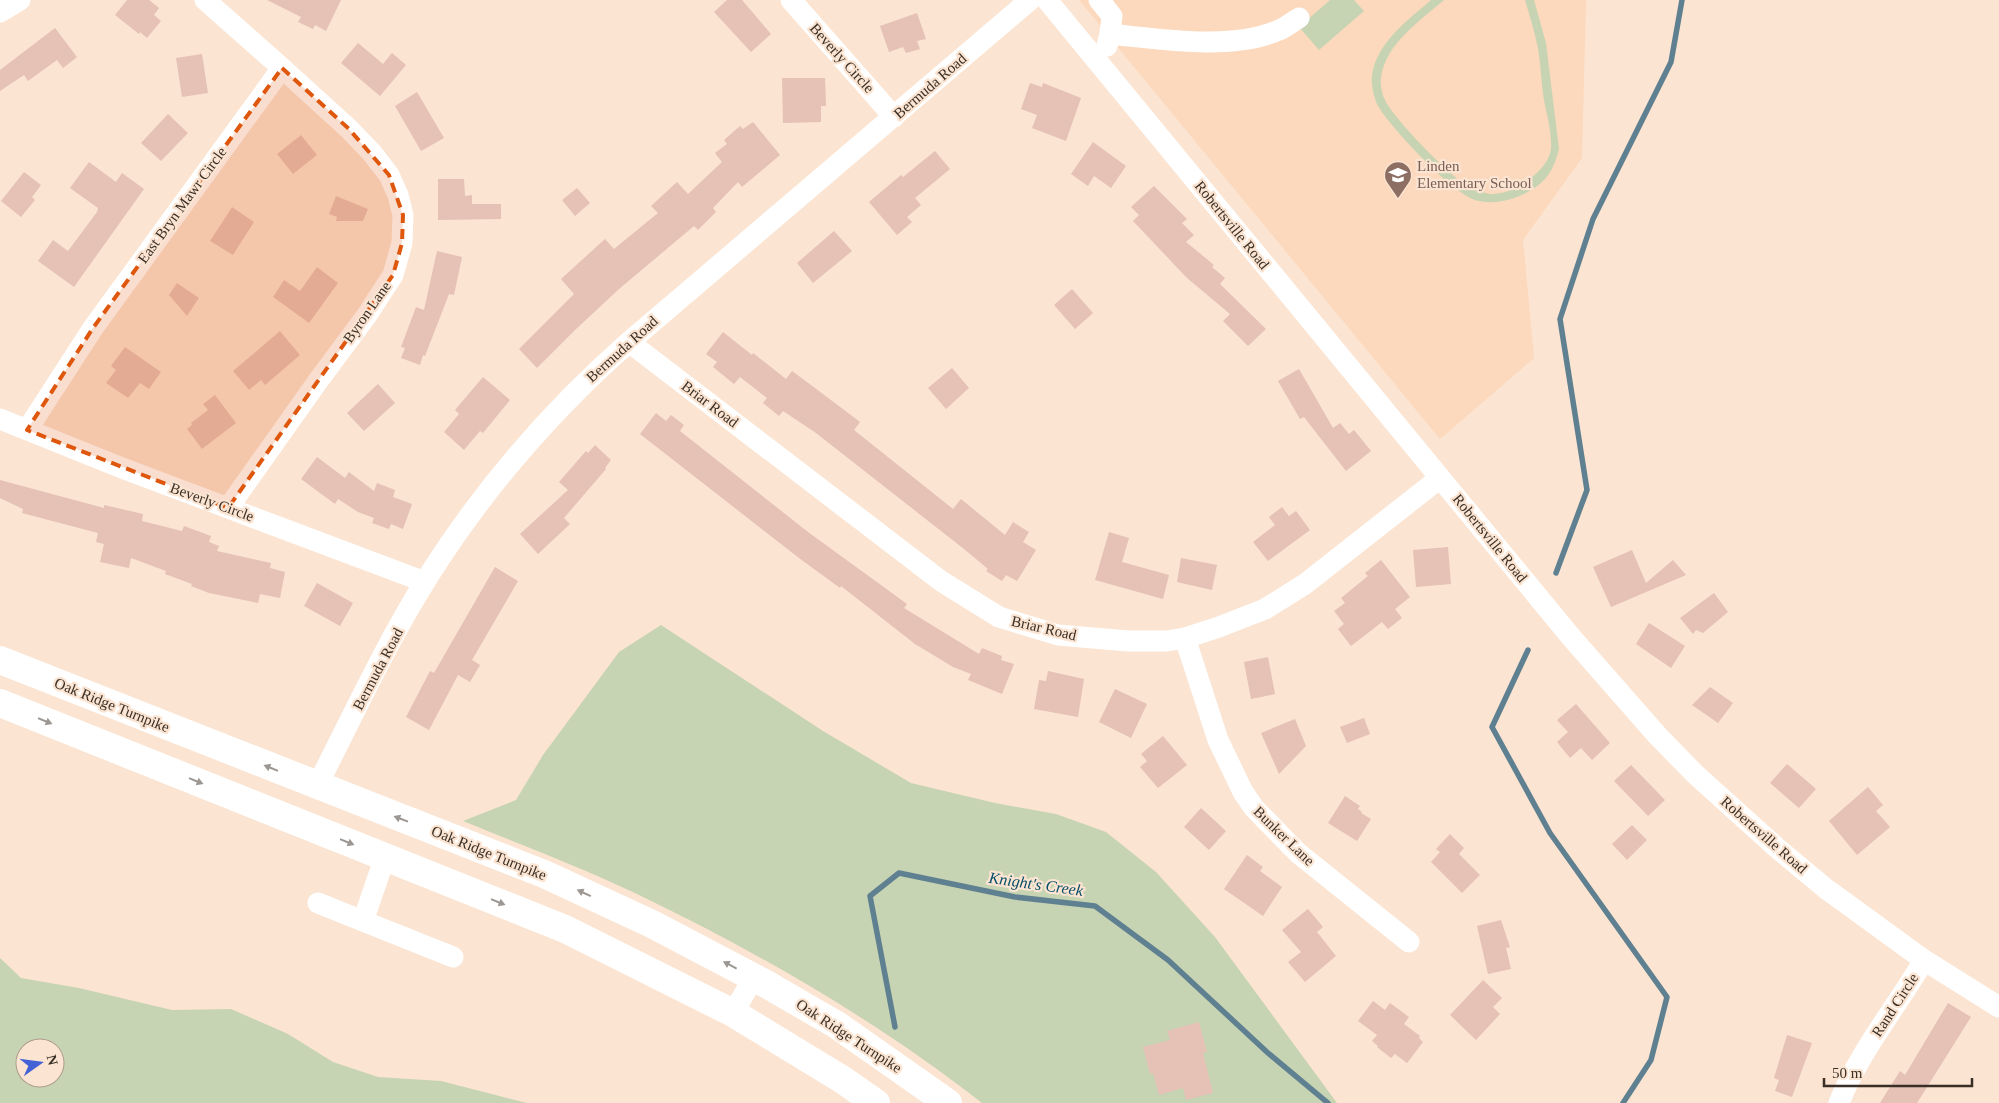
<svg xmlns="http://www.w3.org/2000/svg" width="1999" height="1103" font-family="Georgia,serif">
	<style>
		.built { fill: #fcd8bc }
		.green { fill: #c7d4b3; fill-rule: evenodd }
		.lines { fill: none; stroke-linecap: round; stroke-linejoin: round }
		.stream { stroke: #5f8090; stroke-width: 5.5 }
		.building { fill: #e5c1b6 }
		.minor { stroke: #fff; stroke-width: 21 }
		.highway { stroke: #fff; stroke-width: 28 }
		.oneway { fill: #9c9792 }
		.marked { fill: #df570d; fill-opacity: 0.2; stroke: #df570d; stroke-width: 4; stroke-dasharray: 10 6; stroke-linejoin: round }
		.labels { text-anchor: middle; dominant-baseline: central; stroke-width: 4.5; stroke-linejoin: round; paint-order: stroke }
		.street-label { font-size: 15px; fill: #3a2f26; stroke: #fbe4d1 }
		.education-label { font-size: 15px; fill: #785e54; stroke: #fbe4d1; text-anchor: start }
		.water-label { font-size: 16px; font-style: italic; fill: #054e69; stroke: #fbe4d1 }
	</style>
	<rect width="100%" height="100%" fill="#fbe4d1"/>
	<!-- built -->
	<path class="built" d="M 1079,0 L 1586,0 L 1582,158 L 1523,240 L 1534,358 L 1440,439 Z"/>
	<!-- green -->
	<path class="green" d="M 1330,0 L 1354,0 L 1364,11 L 1319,50 L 1299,27 Z
		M 1431,0 L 1444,0 C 1420,21 1385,44 1381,78 C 1380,85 1382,94 1385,100 C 1394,119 1448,174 1466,185 C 1473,189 1482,193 1491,194 C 1512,195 1548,172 1551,149 C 1552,133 1547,116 1544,100 C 1541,82 1541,62 1537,44 C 1534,29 1529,14 1525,0 L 1534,0 L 1546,43 L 1559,149 C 1556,160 1553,170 1545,179 C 1529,196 1498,207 1475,200 C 1451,192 1391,128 1378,106 C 1374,98 1371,86 1372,76 C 1376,43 1407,21 1431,0 Z
		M 661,625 L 823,731 L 911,783 L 995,803 L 1056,814 L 1106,832 L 1156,872 L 1215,937 L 1337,1103 L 982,1103 C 877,1021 758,952 637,894 C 581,867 521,845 463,821 L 516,800 L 543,755 L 619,652 Z
		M 0,958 L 21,978 L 79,988 L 172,1010 L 231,1009 L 288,1034 L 333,1062 L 378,1077 L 441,1081 L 527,1103 L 0,1103 ZM 25,1048 L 55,1048 L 55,1078 L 25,1078 Z"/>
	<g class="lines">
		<!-- stream -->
		<path class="stream" d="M 1556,573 L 1587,490 L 1560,319 L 1593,219 L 1671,62 L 1682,0
			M 1528,650 L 1492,727 L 1550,833 L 1667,997 L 1651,1060 L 1623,1103
			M 895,1027 L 870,896 L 899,873 L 1015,897 L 1095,906 L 1168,960 L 1268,1053 L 1328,1103"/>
	</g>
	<!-- building -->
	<path class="building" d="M 127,0 L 149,0 L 159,8 L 154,15 L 161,21 L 147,38 L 140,32 L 139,34 L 115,15 Z
		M 267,0 L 341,0 L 326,31 L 315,25 L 313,29 L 298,22 L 301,17 Z
		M 727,0 L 742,0 L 771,34 L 751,52 L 714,12 Z
		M 917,13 L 926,39 L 917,41 L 920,49 L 906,53 L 903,47 L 889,52 L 880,26 Z
		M 55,28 L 77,57 L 63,68 L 57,60 L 28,81 L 24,75 L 0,91 L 0,70 Z
		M 358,43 L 383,64 L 392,53 L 406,65 L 380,96 L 341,63 Z
		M 202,54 L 208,93 L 182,97 L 176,58 Z
		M 782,78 L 825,78 L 826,106 L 821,106 L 821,122 L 783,123 Z
		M 1030,83 L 1042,87 L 1043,83 L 1081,98 L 1066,141 L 1032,128 L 1037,115 L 1021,109 Z
		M 417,92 L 444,138 L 421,151 L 395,106 Z
		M 168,114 L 188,133 L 161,161 L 141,143 Z
		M 753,122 L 780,155 L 742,187 L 738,182 L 713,208 L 716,212 L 698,230 L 694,226 L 619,289 L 575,330 L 537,368 L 519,349 L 574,294 L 561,279 L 605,239 L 614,249 L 658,213 L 651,206 L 677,182 L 688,194 L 722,162 L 715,153 L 727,144 L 724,140 L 740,126 L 743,129 Z
		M 301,135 L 317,155 L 293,174 L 277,154 Z
		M 1093,142 L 1126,166 L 1111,188 L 1094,176 L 1088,186 L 1071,174 Z
		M 935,151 L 950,169 L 915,198 L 921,205 L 907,217 L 912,222 L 897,235 L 869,202 L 901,175 L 903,177 Z
		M 89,162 L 116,182 L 122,173 L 144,189 L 74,287 L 38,261 L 53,240 L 68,251 L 97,212 L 98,208 L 70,188 Z
		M 24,172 L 41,185 L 32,197 L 35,200 L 21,217 L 1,201 Z
		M 438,179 L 464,179 L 465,196 L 472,195 L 472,204 L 501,204 L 501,219 L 438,220 Z
		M 1154,186 L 1187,219 L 1182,223 L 1194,235 L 1186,242 L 1214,265 L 1212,267 L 1225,278 L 1220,284 L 1266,329 L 1248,346 L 1223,321 L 1230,314 L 1187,278 L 1133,221 L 1139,215 L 1131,207 Z
		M 577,188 L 590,203 L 575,216 L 562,200 Z
		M 336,196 L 368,209 L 363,221 L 336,221 L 337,217 L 329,214 Z
		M 232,207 L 254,222 L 233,255 L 210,241 Z
		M 834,231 L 852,251 L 813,283 L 797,263 Z
		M 437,251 L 462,257 L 454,295 L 449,294 L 425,356 L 423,355 L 420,365 L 401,358 L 405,348 L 401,347 L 416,307 L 424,310 Z
		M 317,267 L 338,283 L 309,323 L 273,297 L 284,280 L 300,291 Z
		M 177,283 L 199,298 L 187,316 L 169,295 Z
		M 1072,289 L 1093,313 L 1075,329 L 1054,305 Z
		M 280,331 L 300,355 L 265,385 L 261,380 L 249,390 L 233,371 Z
		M 723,332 L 752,355 L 753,353 L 786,379 L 792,371 L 815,388 L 860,422 L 854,430 L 953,509 L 961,499 L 1005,535 L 1013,522 L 1029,532 L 1023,542 L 1036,550 L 1017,581 L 1006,575 L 1002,581 L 986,571 L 988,569 L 964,549 L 816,433 L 783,411 L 779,416 L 763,403 L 767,398 L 740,377 L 734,384 L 713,367 L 717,362 L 706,354 Z
		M 125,347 L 161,372 L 149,389 L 140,383 L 128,398 L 106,383 L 116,370 L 111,366 Z
		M 952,368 L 969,388 L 946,409 L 928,388 Z
		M 1299,369 L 1333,428 L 1340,423 L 1349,434 L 1354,430 L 1371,451 L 1346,471 L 1304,417 L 1300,419 L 1278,381 Z
		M 483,377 L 510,400 L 483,433 L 480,431 L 464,450 L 444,432 L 459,414 L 455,410 Z
		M 378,384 L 395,403 L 364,431 L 347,413 Z
		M 215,395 L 236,423 L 202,449 L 187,429 L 192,425 L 191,423 L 208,410 L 203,404 Z
		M 656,413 L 666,421 L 671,415 L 684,425 L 680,431 L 808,532 L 907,604 L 904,608 L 979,654 L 982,648 L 1002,656 L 1001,660 L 1014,664 L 1002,694 L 968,680 L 971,674 L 953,667 L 915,644 L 841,586 L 840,588 L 799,558 L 640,434 Z
		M 595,445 L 611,460 L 605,468 L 606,469 L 564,518 L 570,524 L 538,554 L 520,534 L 568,490 L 559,482 L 586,451 L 588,453 Z
		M 317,457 L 345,478 L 349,472 L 374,491 L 377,483 L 395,490 L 393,497 L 412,504 L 403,529 L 391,524 L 389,529 L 372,523 L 374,518 L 358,512 L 338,499 L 335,504 L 301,479 Z
		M 0,480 L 104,508 L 104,505 L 143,514 L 142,521 L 182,531 L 184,526 L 211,536 L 209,542 L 219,546 L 217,551 L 271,563 L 270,568 L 285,572 L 280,598 L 260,594 L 258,603 L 209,593 L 191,586 L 192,584 L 165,574 L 166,571 L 131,558 L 129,568 L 100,562 L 104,544 L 96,542 L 98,533 L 22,513 L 23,509 L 0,498 Z
		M 1282,507 L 1289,516 L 1296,511 L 1310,530 L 1268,561 L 1253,542 L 1275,525 L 1269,517 Z
		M 1109,532 L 1129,538 L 1122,562 L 1169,575 L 1163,599 L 1095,580 Z
		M 1448,547 L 1451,584 L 1416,587 L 1413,550 Z
		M 1632,550 L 1646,583 L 1673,560 L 1686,575 L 1611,607 L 1593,567 Z
		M 1181,558 L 1217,565 L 1212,590 L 1177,582 Z
		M 1381,560 L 1410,597 L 1395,609 L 1402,618 L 1388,629 L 1382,622 L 1351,646 L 1338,629 L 1344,624 L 1334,611 L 1345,603 L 1341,598 L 1368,576 L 1365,573 Z
		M 495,567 L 518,581 L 472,660 L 480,665 L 470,682 L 458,675 L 429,730 L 406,717 L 430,671 L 434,673 Z
		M 317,583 L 353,603 L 340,626 L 304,606 Z
		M 1714,593 L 1728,612 L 1703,633 L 1696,630 L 1693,634 L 1680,618 Z
		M 1649,623 L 1685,646 L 1671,668 L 1636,644 Z
		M 1268,657 L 1275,694 L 1251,699 L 1244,662 Z
		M 1048,671 L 1084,679 L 1078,717 L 1034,709 L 1039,680 L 1046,681 Z
		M 1710,687 L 1733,703 L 1718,723 L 1692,705 Z
		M 1115,689 L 1147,704 L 1131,738 L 1099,722 Z
		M 1576,704 L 1610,743 L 1592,760 L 1581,748 L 1570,758 L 1557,742 L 1568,732 L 1557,720 Z
		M 1364,718 L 1370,734 L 1347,743 L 1340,727 Z
		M 1295,719 L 1306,746 L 1279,774 L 1261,733 Z
		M 1163,736 L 1187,765 L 1158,788 L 1140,767 L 1147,761 L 1141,754 Z
		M 1787,764 L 1816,789 L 1799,808 L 1770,783 Z
		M 1631,765 L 1665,800 L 1648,816 L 1614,781 Z
		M 1868,787 L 1883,805 L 1876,811 L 1890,827 L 1857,855 L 1829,821 Z
		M 1345,796 L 1360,806 L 1358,809 L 1362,812 L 1361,813 L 1371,819 L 1357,841 L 1328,823 Z
		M 1201,808 L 1226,831 L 1209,850 L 1184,827 Z
		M 1632,825 L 1647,840 L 1627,860 L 1612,844 Z
		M 1450,834 L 1464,848 L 1459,854 L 1480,875 L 1462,893 L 1431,862 L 1440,852 L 1436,849 Z
		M 1247,855 L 1263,867 L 1260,871 L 1282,887 L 1263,916 L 1224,889 Z
		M 1308,909 L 1323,927 L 1317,932 L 1336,956 L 1305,982 L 1288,962 L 1301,952 L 1282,930 Z
		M 1501,920 L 1510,947 L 1506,948 L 1511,969 L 1488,974 L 1477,926 Z
		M 1483,980 L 1502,998 L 1493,1007 L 1500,1014 L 1476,1040 L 1450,1015 Z
		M 1373,1001 L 1385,1010 L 1390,1003 L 1409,1017 L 1404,1024 L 1420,1036 L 1419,1038 L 1423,1042 L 1407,1063 L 1395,1054 L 1391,1058 L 1377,1047 L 1378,1046 L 1372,1041 L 1377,1035 L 1358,1021 Z
		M 1948,1003 L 1971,1017 L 1917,1103 L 1880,1103 L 1900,1071 L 1905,1075 Z
		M 1199,1022 L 1207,1052 L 1203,1053 L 1213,1093 L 1186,1100 L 1183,1088 L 1159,1095 L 1153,1073 L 1150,1074 L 1143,1047 L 1170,1040 L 1167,1031 Z
		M 1787,1035 L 1812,1043 L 1792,1097 L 1775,1091 L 1779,1080 L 1774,1078 Z"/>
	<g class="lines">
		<!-- minor -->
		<path class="minor" d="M 205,0 L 282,68 L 349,129 L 372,153 L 389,175 L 398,195 L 403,215 L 402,243 L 393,275 L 367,315 L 318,381 L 228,508
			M 791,0 L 894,117
			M 1047,0 L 1571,637 L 1657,735 L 1695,774 L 1777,848 L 1825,888 L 1924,960 L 1999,1007
			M 1099,0 L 1112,16 L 1110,34 L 1107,46
			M 0,12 L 20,0
			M 1110,34 C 1159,39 1233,51 1279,30 C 1286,27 1292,22 1299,18
			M 629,342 L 941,581 L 999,617 L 1058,635 L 1128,641 L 1167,641 L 1185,638 L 1219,627 L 1265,609 L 1305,584 L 1440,478
			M 0,419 L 122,468 L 425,582
			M 27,430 L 93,328 L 282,68
			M 1185,638 L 1218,740 L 1243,792 L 1254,808 L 1298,853 L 1409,942
			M 317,786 C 354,714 388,639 431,572 C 486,486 553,409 629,342 L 1030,0
			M 318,903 L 453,957
			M 363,921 L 385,857
			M 733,1013 L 754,977
			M 1839,1103 C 1859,1052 1896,1008 1924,960"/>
		<!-- highway -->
		<path class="highway" d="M 0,660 L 544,874 L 652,924 L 768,985 L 837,1025 L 948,1103
			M 0,703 L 565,929 L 733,1013 L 843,1080 L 876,1103"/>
	</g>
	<!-- one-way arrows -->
	<defs><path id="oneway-solid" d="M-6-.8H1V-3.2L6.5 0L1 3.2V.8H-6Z" transform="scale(1.25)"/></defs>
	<g class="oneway">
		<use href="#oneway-solid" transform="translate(45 721) rotate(22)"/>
		<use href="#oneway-solid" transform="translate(271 768) rotate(-158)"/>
		<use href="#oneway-solid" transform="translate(196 781) rotate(22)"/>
		<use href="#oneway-solid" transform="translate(401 819) rotate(-159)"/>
		<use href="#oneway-solid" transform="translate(347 842) rotate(22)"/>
		<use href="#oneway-solid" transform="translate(584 893) rotate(-155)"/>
		<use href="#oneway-solid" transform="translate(498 902) rotate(22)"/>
		<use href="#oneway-solid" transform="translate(730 965) rotate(-152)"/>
	</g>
	<!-- marked area -->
	<path class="marked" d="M 282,68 L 349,129 L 389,175 L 403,215 L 402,243 L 393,275 L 228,508 L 27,430 L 93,328 Z"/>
	<!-- icons -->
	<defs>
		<g id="school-pin" transform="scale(1.4375)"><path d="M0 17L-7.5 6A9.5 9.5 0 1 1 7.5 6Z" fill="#8d6e63" stroke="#fbe4d1"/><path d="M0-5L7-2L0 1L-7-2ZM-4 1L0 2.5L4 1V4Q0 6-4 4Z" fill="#fff"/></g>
	</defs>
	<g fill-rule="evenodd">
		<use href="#school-pin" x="1398" y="175"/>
	</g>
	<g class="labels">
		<!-- street labels -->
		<g class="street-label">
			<text transform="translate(842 58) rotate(48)">Beverly Circle</text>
			<text transform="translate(930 86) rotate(-41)">Bermuda Road</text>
			<text transform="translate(182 205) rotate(-54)">East Bryn Mawr Circle</text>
			<text transform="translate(1232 225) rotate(51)">Robertsville Road</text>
			<text transform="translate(367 312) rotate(-55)">Byron Lane</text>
			<text transform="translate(622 349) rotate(-42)">Bermuda Road</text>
			<text transform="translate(710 404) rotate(37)">Briar Road</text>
			<text transform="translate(212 502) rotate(20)">Beverly Circle</text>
			<text transform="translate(1490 538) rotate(51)">Robertsville Road</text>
			<text transform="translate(1044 628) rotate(13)">Briar Road</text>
			<text transform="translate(378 669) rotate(-62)">Bermuda Road</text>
			<text transform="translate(112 705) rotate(22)">Oak Ridge Turnpike</text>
			<text transform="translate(1764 835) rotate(41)">Robertsville Road</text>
			<text transform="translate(1284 836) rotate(44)">Bunker Lane</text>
			<text transform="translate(489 853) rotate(22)">Oak Ridge Turnpike</text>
			<text transform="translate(1895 1005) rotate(-57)">Rand Circle</text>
			<text transform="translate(849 1036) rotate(33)">Oak Ridge Turnpike</text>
		</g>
		<!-- education labels -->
		<g class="education-label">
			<text x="1417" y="166">Linden<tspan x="1417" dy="17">Elementary School</tspan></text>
		</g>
		<!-- water labels -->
		<g class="water-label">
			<text transform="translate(1036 884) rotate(8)">Knight's Creek</text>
		</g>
	</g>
	<!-- north arrow -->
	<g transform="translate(40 1063) rotate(76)"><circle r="24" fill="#fbe4d1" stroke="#ae9c8d"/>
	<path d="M0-4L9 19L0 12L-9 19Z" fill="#4362d5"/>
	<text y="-8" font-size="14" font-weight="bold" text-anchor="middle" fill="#3a2f26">N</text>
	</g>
	<!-- scale -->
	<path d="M1824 1078v8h148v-8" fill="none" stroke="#3a2f26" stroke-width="2.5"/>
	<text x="1832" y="1078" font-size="15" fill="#3a2f26" stroke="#fbe4d1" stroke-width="4" paint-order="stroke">50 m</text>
</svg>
